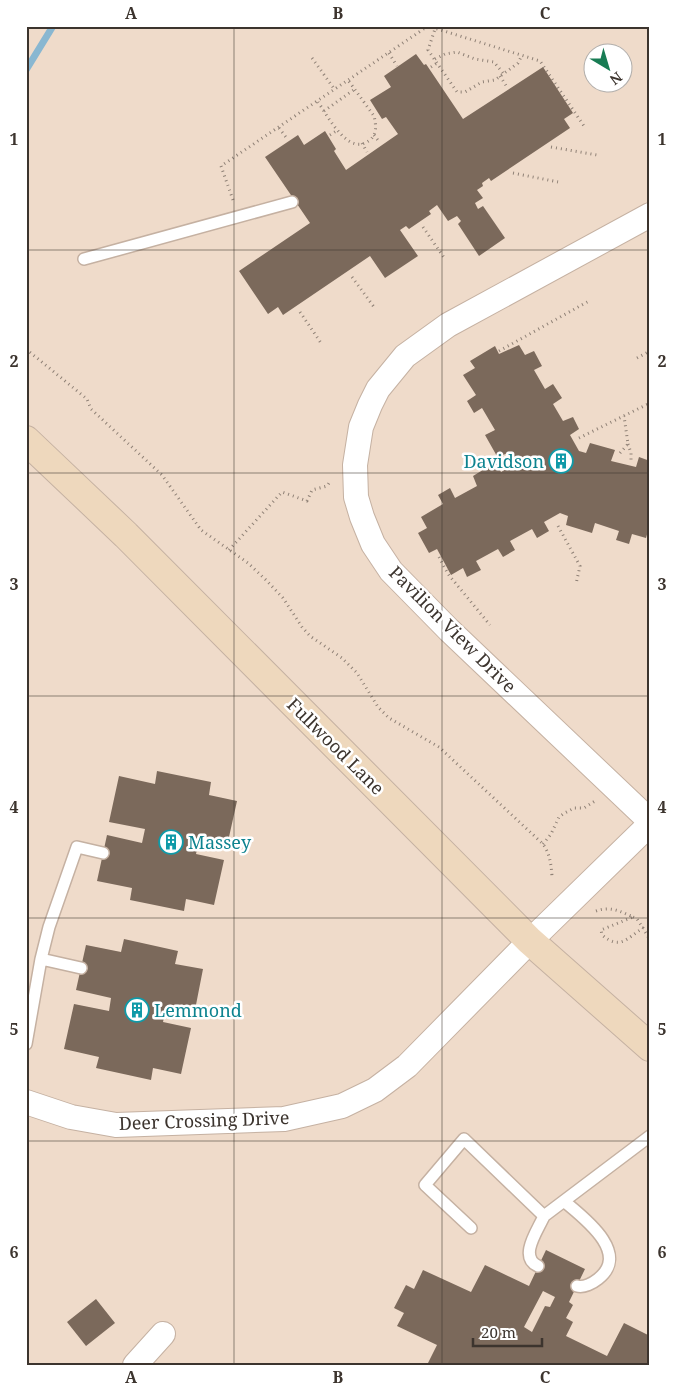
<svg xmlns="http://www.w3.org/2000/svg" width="676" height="1391" font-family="'Noto Serif',serif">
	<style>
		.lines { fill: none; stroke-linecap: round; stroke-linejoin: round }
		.stream { stroke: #89b7d1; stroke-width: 7 }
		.building { fill: #7b695b; fill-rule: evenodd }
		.lane-casing { stroke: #c5b1a2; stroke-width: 14 }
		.street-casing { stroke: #c5b1a2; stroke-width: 26 }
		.secondary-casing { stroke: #c5b1a2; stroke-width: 30 }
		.path { stroke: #8f8176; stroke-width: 3; stroke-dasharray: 1 4; stroke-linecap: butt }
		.lane { stroke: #fff; stroke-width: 11 }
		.street { stroke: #fff; stroke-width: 24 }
		.secondary { stroke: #eed8bd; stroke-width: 28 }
		.grid { fill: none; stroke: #3c342e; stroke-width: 1; stroke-opacity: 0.55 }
		.labels { text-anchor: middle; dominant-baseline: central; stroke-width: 5; stroke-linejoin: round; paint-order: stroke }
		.culture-label { font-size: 18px; fill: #0d838f; stroke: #fff; text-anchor: start }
		.street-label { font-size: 18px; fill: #3c342e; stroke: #fff }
		.neatline { fill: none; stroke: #3c342e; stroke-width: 2 }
		.grid-label { font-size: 16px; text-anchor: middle; font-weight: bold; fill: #3c342e }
	</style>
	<rect width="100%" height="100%" fill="#efdbca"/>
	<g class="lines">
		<!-- stream -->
		<path class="stream" d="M 26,70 L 53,26"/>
	</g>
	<!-- building -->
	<path class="building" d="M 416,54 L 424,65 L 426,64 L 463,119 L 543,67 L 573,113 L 564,119 L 570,128 L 491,181 L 489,178 L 482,183 L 483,186 L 477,190 L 483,198 L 475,203 L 478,209 L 483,206 L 505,238 L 479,256 L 458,224 L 461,221 L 457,216 L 448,221 L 437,205 L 429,211 L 431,214 L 409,229 L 406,226 L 400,230 L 418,256 L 385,278 L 370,256 L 283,315 L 278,307 L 268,314 L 239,271 L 310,223 L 265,157 L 298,135 L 304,145 L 325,131 L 336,149 L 334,151 L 346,170 L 398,134 L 386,117 L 382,119 L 370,100 L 391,87 L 384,76 Z
		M 519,345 L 525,355 L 534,351 L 542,366 L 534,370 L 545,389 L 553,384 L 562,398 L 553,404 L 563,421 L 573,417 L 579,429 L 570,435 L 579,451 L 586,453 L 590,443 L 615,450 L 611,461 L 636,467 L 639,457 L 650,461 L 650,524 L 646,538 L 632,534 L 629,544 L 616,540 L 619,531 L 595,523 L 592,533 L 566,525 L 568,516 L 560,513 L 544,522 L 549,531 L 537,538 L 532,529 L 510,541 L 515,550 L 503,557 L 498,549 L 476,561 L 481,570 L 467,577 L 463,568 L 451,575 L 437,549 L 429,553 L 418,533 L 427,528 L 421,517 L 443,504 L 438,495 L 450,488 L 455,498 L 477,486 L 473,476 L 496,462 L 501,472 L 513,465 L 507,453 L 498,458 L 485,435 L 495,430 L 482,408 L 474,413 L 467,401 L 476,395 L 463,375 L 475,368 L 470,361 L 495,346 L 499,354 Z
		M 157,771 L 211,782 L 209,795 L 237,801 L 227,846 L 199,841 L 196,854 L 224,860 L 214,905 L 186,899 L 184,911 L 130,900 L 132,888 L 97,881 L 107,835 L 142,843 L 145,829 L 109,822 L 119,776 L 155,784 Z
		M 124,939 L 178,951 L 175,964 L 203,969 L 194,1015 L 166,1009 L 163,1022 L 191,1028 L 181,1074 L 153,1068 L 151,1080 L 96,1068 L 99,1057 L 64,1049 L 74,1004 L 109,1011 L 111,998 L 76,990 L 86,945 L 121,952 Z
		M 546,1250 L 585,1269 L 569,1302 L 573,1305 L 566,1318 L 573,1322 L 566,1336 L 607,1356 L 624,1323 L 650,1336 L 650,1365 L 427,1365 L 437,1345 L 397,1326 L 404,1313 L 394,1308 L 406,1285 L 414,1289 L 423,1270 L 471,1292 L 485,1265 L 529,1286 ZM 543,1291 L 555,1297 L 550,1307 L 545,1306 L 532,1332 L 524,1327 Z
		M 96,1299 L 115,1323 L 86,1346 L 67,1322 Z"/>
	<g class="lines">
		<!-- lane casing -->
		<g class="lane-casing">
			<path id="lane" d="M 84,259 L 292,202
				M 41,959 L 81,968
				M 26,1044 L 41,959 L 49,927 L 77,847 L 103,853
				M 565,1202 C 584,1218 631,1253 598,1279 C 593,1283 584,1288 577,1286
				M 471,1228 L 425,1185 L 464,1139 L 544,1216 L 650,1136
				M 538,1266 C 518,1257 538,1230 544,1216"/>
		</g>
		<!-- street casing -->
		<g class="street-casing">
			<path id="street" d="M 650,215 L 448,325 L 405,356 L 378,389 L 370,405 L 361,427 L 355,465 L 356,497 L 362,517 L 373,544 L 391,571 L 449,630 L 650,821
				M 26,1102 L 71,1117 L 116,1125 L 284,1119 L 342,1106 L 375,1090 L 407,1066 L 530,941 L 650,824
				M 135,1365 L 163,1334"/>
		</g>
		<!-- secondary casing -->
		<g class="secondary-casing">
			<path id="secondary" d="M 26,440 L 126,535 L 530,941 L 650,1047"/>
		</g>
		<!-- path -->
		<path class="path" d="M 436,26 L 428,50 L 457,92 L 465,92 L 482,82 L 495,80 L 518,63 L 522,55
			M 389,53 L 397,66
			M 312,58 L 335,90
			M 435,59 L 445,54 L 457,52 L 475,59 L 494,62 L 503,73
			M 431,67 L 437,63
			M 500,76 L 507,87
			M 318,102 C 328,116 349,159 371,139 C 377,133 376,124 374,116 L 348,80
			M 324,111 L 355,89
			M 279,128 L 288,140
			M 330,135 L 338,130
			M 374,135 L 380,143
			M 362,143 L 367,152
			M 551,147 L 597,155
			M 513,173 L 558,182
			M 233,200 L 221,166 L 428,26 L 540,61 L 584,126
			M 423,227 L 445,259
			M 352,277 L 374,307
			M 300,312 L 321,343
			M 26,349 L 87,399 L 91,409 L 162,475 L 201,530 L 248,563 L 266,580 L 283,598 L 302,627 L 310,636 L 342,658 L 357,673 L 378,707 L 389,718 L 439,747 L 543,844 C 550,854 551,864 552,876
			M 499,351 L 589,301
			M 637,358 L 650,351
			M 579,438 L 650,403
			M 628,444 L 631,453 L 631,460
			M 620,453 L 628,444 L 624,416
			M 558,526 L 580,566 L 576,584
			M 229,550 L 282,492 L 307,501 L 312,490 L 327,486 L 331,480
			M 439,557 L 448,574 L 490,625
			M 543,844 L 551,834 L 559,817 L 563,814 L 574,808 L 584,808 L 595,801
			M 596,911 C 610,906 620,911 633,917 L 601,930 L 602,935 C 620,950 626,939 643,928 L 650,940
			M 633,917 L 637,919 L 643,928"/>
		<!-- lane -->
		<use href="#lane" class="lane"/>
		<!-- street -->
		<use href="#street" class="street"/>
		<!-- secondary -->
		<use href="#secondary" class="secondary"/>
	</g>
	<!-- grid -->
	<path class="grid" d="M 234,26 L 234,1365M 442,26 L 442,1365M 26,250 L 650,250M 26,473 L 650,473M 26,696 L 650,696M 26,918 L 650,918M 26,1141 L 650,1141"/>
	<!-- icons -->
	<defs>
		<g id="building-ring" transform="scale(1.25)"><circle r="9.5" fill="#fff" stroke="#0f9aa8" stroke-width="1.5"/><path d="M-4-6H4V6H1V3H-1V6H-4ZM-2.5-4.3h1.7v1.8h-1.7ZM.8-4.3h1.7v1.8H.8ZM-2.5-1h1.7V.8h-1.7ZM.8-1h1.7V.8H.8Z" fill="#0f9aa8"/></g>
	</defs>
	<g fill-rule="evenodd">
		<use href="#building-ring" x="561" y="461"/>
		<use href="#building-ring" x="171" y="842"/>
		<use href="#building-ring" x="137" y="1010"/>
	</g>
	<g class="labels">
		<!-- culture labels -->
		<g class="culture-label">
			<text x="544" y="461" text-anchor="end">Davidson</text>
			<text x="188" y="842">Massey</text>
			<text x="154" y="1010">Lemmond</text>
		</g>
		<!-- street labels -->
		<g class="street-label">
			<text transform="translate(453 629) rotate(45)">Pavilion View Drive</text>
			<text transform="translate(336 746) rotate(45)">Fullwood Lane</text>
			<text transform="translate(204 1120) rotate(-2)">Deer Crossing Drive</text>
		</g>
	</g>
	<!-- border -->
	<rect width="676" height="1391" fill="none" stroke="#ffffff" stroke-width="55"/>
	<!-- north arrow -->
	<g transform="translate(608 68) rotate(142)"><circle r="24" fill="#ffffff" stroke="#b1aeab"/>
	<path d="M0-4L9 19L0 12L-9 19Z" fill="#187c54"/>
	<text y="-8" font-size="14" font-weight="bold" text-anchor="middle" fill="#3c342e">N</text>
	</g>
	<!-- scale -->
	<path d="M473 1338v8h69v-8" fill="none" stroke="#3c342e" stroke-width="2.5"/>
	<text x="481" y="1338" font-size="15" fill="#3c342e" stroke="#ffffff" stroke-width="4" paint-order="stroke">20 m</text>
	<rect x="28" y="28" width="620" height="1336" class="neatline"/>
	<g class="grid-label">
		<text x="131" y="19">A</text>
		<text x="338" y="19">B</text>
		<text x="545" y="19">C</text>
		<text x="14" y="145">1</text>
		<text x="662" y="145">1</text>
		<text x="14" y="367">2</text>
		<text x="662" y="367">2</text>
		<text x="14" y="590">3</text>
		<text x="662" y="590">3</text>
		<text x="14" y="813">4</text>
		<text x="662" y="813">4</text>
		<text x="14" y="1035">5</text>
		<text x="662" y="1035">5</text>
		<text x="14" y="1258">6</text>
		<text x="662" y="1258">6</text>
		<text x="131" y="1383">A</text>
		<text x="338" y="1383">B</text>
		<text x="545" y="1383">C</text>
	</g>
</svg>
